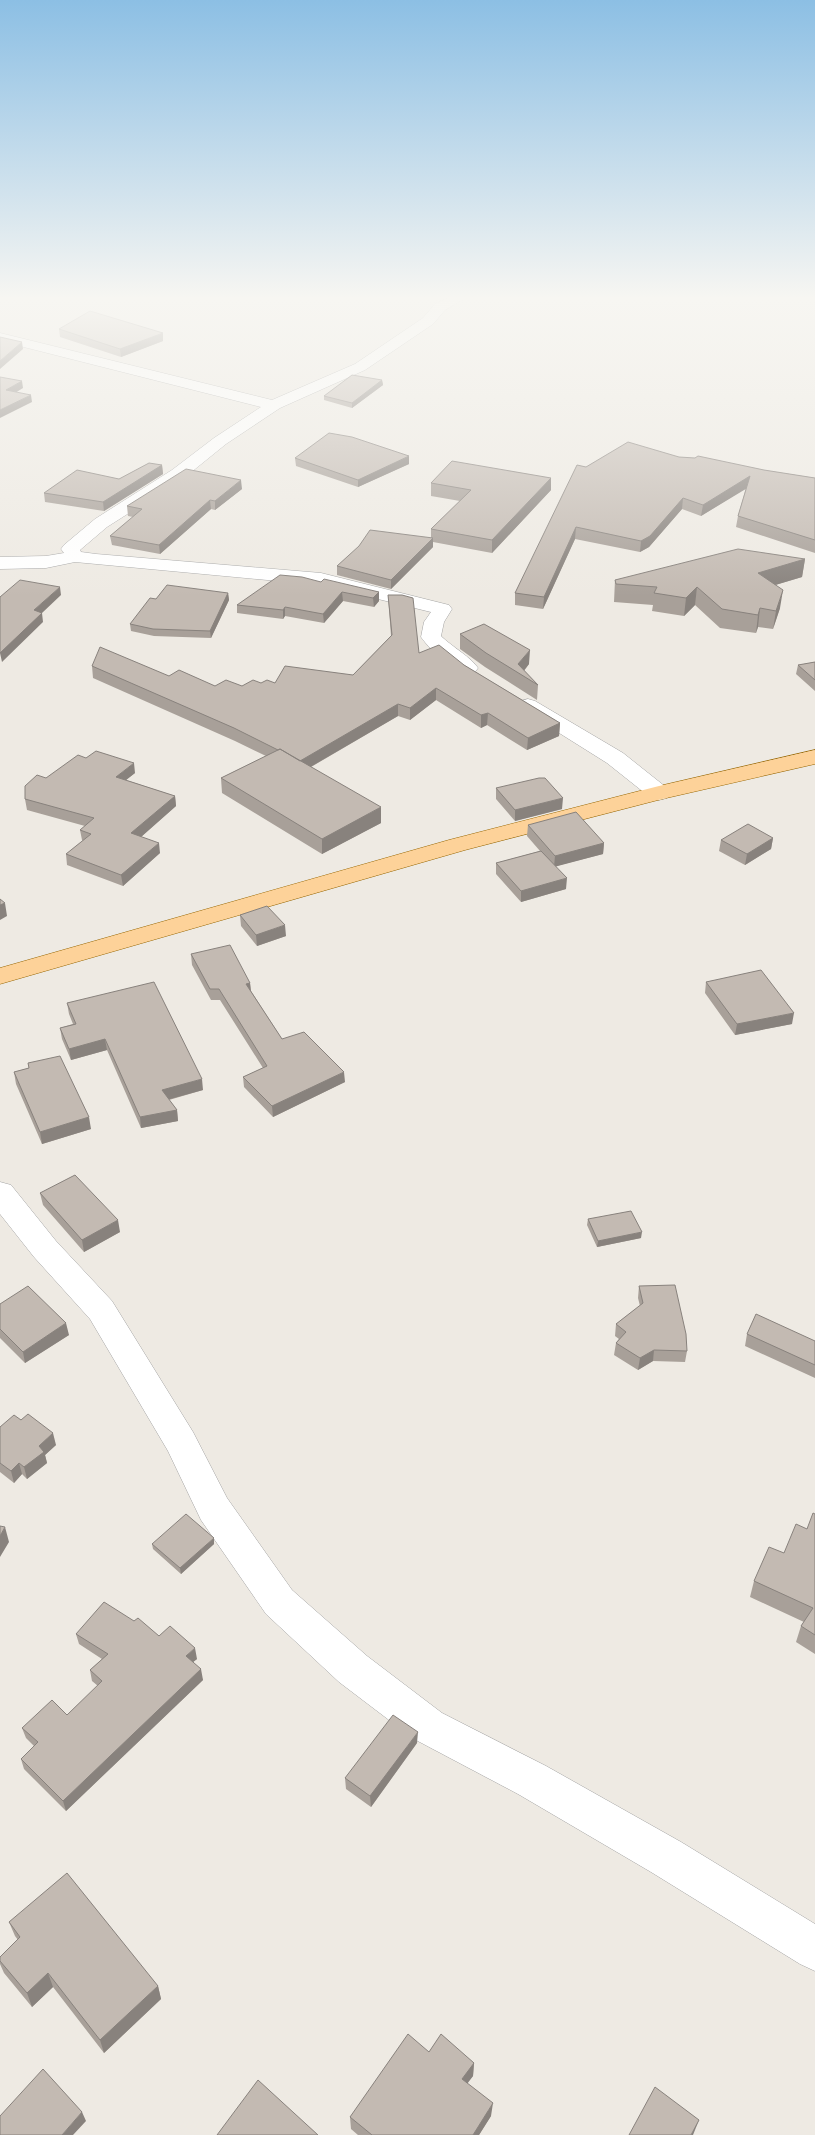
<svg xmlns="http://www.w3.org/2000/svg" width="815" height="2135" font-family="'Alegreya Sans',sans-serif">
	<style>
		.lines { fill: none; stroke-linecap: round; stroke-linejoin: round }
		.minor-casing { stroke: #a4a4a4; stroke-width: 1 }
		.major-casing { stroke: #966500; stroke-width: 1 }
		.minor { fill: #fff; fill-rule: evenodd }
		.major { fill: #fdd299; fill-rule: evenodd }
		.wall { fill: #a8a099 }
		.shaded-wall { fill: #88827d }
		.building { fill: #c3bab2; stroke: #88827d }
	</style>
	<rect width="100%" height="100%" fill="#eeeae3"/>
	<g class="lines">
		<!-- minor casing -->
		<g class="minor-casing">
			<path id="minor" d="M 450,297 L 467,297 L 445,310 L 433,324 L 365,370 L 280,408 L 226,444 L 184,478 L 107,527 L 80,550 L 81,552 L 96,554 L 321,573 L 449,605 L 452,609 L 444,622 L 441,636 C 451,646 472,658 478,668 L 475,672 C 456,677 432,652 421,637 L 424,622 L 431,612 L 321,585 L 75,562 L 46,568 L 0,569 L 0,557 L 46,556 L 64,553 L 61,549 L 64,545 L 95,519 L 172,470 L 214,438 L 261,407 L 0,341 L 0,333 L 272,400 L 355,364 L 423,318 L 435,304 Z
				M 528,699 L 535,701 L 623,753 L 667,788 L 670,793 L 667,798 L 659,800 L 651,798 L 607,763 L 521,709 L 518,705 L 521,701 Z
				M 0,1182 L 11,1185 L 56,1241 L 112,1301 L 193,1432 L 227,1498 L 292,1590 L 367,1656 L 442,1713 L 546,1766 L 681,1842 L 815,1924 L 815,1971 L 800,1964 L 651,1872 L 518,1794 L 414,1739 L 339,1682 L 266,1614 L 201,1520 L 168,1451 L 90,1319 L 34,1257 L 0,1214 Z"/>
		</g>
		<!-- major casing -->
		<g class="major-casing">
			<path id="major" d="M 815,750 L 815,764 L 662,799 L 465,850 L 0,984 L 0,968 L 449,840 L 659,786 Z"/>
		</g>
		<!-- minor -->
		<use href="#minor" class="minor"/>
		<!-- major -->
		<use href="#major" class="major"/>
	</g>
	<!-- wall -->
	<path class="wall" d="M 59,329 L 163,341 L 121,357 L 60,337 Z
		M 382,380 L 383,385 L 352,408 L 324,400 L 324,396 Z
		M 679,457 L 815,478 L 815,553 L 736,527 L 738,516 L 746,488 L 701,516 L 682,509 L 649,547 L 640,552 L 575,539 L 543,609 L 515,605 L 515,593 L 586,467 Z
		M 295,458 L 409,464 L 358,487 L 296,466 Z
		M 162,465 L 163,474 L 104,511 L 45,502 L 44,493 L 119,479 Z
		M 551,478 L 551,490 L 492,553 L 433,542 L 433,547 L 391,589 L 337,575 L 337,566 L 431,538 L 431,529 L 460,501 L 431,496 L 431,483 Z
		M 242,489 L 215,510 L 211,509 L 160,554 L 112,545 L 110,536 L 133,517 L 128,516 L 127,506 Z
		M 805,559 L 802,577 L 775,585 L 780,608 L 773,629 L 758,627 L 756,633 L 720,628 L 695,605 L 684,616 L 652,611 L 653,605 L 614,602 L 615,580 Z
		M 321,582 L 379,592 L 379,601 L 374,607 L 343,601 L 324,623 L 285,616 L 283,619 L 237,613 L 237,605 Z
		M 228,593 L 229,600 L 211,638 L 154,636 L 131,631 L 130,624 L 156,599 Z
		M 388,595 L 419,653 L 464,665 L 560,723 L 559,736 L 527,750 L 487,725 L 481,728 L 436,700 L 410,720 L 398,716 L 311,767 L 381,823 L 322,854 L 222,793 L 221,778 L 266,756 L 235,741 L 93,678 L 92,666 L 169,676 L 215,686 L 242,686 L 261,683 L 275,683 L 353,675 L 391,636 Z
		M 460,634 L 529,664 L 524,671 L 538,685 L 537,700 L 485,667 L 460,649 Z
		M 815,662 L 815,691 L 796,674 L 798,665 Z
		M 135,773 L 126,780 L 175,796 L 176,806 L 141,837 L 160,853 L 123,886 L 67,865 L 66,854 L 83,841 L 82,840 L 80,830 L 85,826 L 27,810 L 25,799 L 46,778 Z
		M 496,788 L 562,809 L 515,821 L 496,799 Z
		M 528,825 L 604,843 L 603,854 L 556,866 L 566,889 L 521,902 L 496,874 L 496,863 L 540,851 L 527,836 Z
		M 773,838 L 771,849 L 745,865 L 719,851 L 721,840 Z
		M 240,915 L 286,936 L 257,946 L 241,926 Z
		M 191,954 L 250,983 L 251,991 L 282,1039 L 345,1082 L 273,1117 L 244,1087 L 243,1077 L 263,1068 L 220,1000 L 211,1000 L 192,965 Z
		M 706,982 L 792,1024 L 735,1035 L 705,993 Z
		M 67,1003 L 203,1090 L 169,1100 L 177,1110 L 178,1121 L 141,1128 L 107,1050 L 71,1060 L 62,1039 L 60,1028 L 73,1024 L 69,1014 Z
		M 28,1063 L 91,1129 L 42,1144 L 16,1084 L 14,1072 L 29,1068 Z
		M 40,1193 L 120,1232 L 84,1252 L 43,1205 Z
		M 588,1219 L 641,1238 L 597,1247 L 587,1225 Z
		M 639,1286 L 687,1351 L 685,1362 L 653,1361 L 638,1370 L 614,1355 L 616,1343 L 619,1339 L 615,1336 L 616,1324 L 640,1306 L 638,1298 Z
		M 0,1304 L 69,1335 L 25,1363 L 0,1338 Z
		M 747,1334 L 815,1341 L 815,1378 L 745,1346 Z
		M 21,1420 L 56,1445 L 45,1455 L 47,1463 L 27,1479 L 22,1474 L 14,1483 L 0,1472 L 0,1427 Z
		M 815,1514 L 815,1654 L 796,1642 L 801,1626 L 804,1622 L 750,1597 L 754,1581 L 784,1553 L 807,1529 Z
		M 152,1544 L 214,1544 L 181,1574 L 153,1549 Z
		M 76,1634 L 159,1636 L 197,1659 L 193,1662 L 203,1680 L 66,1811 L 24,1769 L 21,1759 L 34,1746 L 26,1738 L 22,1728 L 67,1715 L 98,1686 L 92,1681 L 90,1670 L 102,1659 L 79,1644 Z
		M 417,1743 L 371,1807 L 346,1789 L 345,1778 Z
		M 9,1922 L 158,1986 L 161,1999 L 104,2053 L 53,1987 L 32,2007 L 4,1973 L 0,1964 L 0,1957 L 18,1940 L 15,1936 Z
		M 429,2052 L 474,2063 L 473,2076 L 467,2083 L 491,2116 L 479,2135 L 358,2135 L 351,2129 L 350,2117 Z"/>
	<!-- shaded-wall -->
	<path class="shaded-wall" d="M 163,333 L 163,341 L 121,357 L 120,349 Z
		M 22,342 L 23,349 L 0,369 L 0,361 Z
		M 382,380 L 383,385 L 352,408 L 352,403 Z
		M 22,381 L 23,388 L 7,398 L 6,390 Z
		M 31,395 L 32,402 L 0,418 L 0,410 Z
		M 409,456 L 409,464 L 358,487 L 358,480 Z
		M 162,465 L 163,474 L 104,511 L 103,502 Z
		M 750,476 L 749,487 L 701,516 L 703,505 Z
		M 551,478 L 551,490 L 492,553 L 492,540 Z
		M 241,480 L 242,489 L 215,510 L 215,501 Z
		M 683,498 L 682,509 L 649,547 L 640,552 L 641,541 Z
		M 210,500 L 211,509 L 160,554 L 159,545 Z
		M 576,527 L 575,539 L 543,609 L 544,597 Z
		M 433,538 L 433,547 L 391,589 L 391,580 Z
		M 805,559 L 802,577 L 755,591 L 758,573 Z
		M 60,587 L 61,595 L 42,613 L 43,622 L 2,662 L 0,653 L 34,610 Z
		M 697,587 L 695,605 L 684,616 L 686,598 Z
		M 783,590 L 780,608 L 773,629 L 776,611 Z
		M 342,592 L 343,601 L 324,623 L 323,614 Z
		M 379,592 L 379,601 L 374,607 L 373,598 Z
		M 228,593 L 229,600 L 211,638 L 210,631 Z
		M 285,607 L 285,616 L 283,619 L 283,610 Z
		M 760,608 L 758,627 L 756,633 L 758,615 Z
		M 530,650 L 529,664 L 521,674 L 518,664 Z
		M 436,688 L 436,700 L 410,720 L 410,708 Z
		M 398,704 L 398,716 L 300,773 L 300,761 Z
		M 488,713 L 487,725 L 481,728 L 481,715 Z
		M 560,723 L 559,736 L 527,750 L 528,738 Z
		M 134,763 L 135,773 L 117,787 L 116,777 Z
		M 175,796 L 176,806 L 133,844 L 131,833 Z
		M 563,798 L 562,809 L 515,821 L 515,810 Z
		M 381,807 L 381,823 L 322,854 L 322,839 Z
		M 773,838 L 771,849 L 745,865 L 747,854 Z
		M 159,843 L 160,853 L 123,886 L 121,875 Z
		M 604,843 L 603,854 L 554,867 L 555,856 Z
		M 567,878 L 566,889 L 521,902 L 521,891 Z
		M 5,903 L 7,916 L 0,920 L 0,905 Z
		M 285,925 L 286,936 L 257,946 L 256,935 Z
		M 250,983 L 251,993 L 246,984 Z
		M 794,1013 L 792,1024 L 735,1035 L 737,1024 Z
		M 105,1039 L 107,1050 L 71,1060 L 69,1049 Z
		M 344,1072 L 345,1082 L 273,1117 L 272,1106 Z
		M 202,1079 L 203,1090 L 163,1101 L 162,1090 Z
		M 177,1110 L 178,1121 L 141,1128 L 140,1117 Z
		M 89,1117 L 91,1129 L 42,1144 L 40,1132 Z
		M 118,1220 L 120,1232 L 84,1252 L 82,1240 Z
		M 642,1232 L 641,1238 L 597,1247 L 598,1241 Z
		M 66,1323 L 69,1335 L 25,1363 L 23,1352 Z
		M 654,1350 L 653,1361 L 638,1370 L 640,1358 Z
		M 53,1433 L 56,1445 L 45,1455 L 47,1463 L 27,1479 L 24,1467 L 39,1446 Z
		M 19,1463 L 22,1474 L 14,1483 L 11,1471 Z
		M 5,1527 L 9,1542 L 0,1557 L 0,1536 Z
		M 214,1538 L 214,1544 L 181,1574 L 180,1568 Z
		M 195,1648 L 197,1659 L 188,1666 L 186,1656 Z
		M 201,1669 L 203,1680 L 66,1811 L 63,1801 Z
		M 418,1732 L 417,1743 L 371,1807 L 370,1796 Z
		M 48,1973 L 53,1987 L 32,2007 L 27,1993 Z
		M 158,1986 L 161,1999 L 104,2053 L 100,2040 Z
		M 474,2063 L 473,2076 L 461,2092 L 462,2079 Z
		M 493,2103 L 491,2116 L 479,2135 L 473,2135 Z
		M 82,2112 L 86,2121 L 73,2135 L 62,2135 Z
		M 699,2120 L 693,2135 L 691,2135 Z"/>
	<!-- building -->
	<path class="building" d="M 90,311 L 163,333 L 120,349 L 59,329 Z
		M 0,337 L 22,342 L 0,361 Z
		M 352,375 L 382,380 L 352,403 L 324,396 Z
		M 0,377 L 22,381 L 6,390 L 31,395 L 0,410 Z
		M 329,433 L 352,437 L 409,456 L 358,480 L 295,458 Z
		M 628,442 L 679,457 L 695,458 L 698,456 L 764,470 L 815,478 L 815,540 L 738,516 L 750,476 L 703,505 L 683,498 L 650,536 L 641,541 L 576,527 L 544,597 L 515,593 L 577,465 L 586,467 Z
		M 452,461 L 551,478 L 492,540 L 431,529 L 471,490 L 431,483 Z
		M 149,463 L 162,465 L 103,502 L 44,493 L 77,470 L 119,479 Z
		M 186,469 L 241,480 L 215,501 L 210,500 L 159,545 L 110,536 L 142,509 L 127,506 Z
		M 370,530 L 433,538 L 391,580 L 337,566 L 359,546 Z
		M 738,549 L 805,559 L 758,573 L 783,590 L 776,611 L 760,608 L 758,615 L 722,609 L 697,587 L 686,598 L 654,593 L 657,587 L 616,584 L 615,580 Z
		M 280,575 L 302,577 L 321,582 L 324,579 L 379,592 L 373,598 L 342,592 L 323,614 L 285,607 L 283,610 L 237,605 Z
		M 20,580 L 60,587 L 34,610 L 42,613 L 0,653 L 0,597 Z
		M 167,585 L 228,593 L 210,631 L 153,629 L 130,624 L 150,598 L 156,599 Z
		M 388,595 L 402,595 L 413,598 L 419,653 L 439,645 L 464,665 L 560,723 L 528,738 L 488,713 L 481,715 L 436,688 L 410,708 L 398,704 L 300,761 L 280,749 L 278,750 L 234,728 L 92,666 L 100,647 L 169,676 L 179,670 L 215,686 L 226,680 L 242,686 L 253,680 L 261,683 L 267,680 L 275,683 L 285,666 L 353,675 L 392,635 Z
		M 484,624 L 530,650 L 518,664 L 538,685 L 486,653 L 460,634 Z
		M 815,662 L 815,680 L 798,665 Z
		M 280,749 L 381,807 L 322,839 L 221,778 Z
		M 96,751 L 134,763 L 116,777 L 175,796 L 131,833 L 159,843 L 121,875 L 66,854 L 91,834 L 80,830 L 94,818 L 25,799 L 25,786 L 37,775 L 46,778 L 78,755 L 86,758 Z
		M 539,778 L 545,778 L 563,798 L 515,810 L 496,788 Z
		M 576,812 L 604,843 L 555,856 L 528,825 Z
		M 748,824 L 773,838 L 747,854 L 721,840 Z
		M 541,851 L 567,878 L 521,891 L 496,863 Z
		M 0,899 L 5,903 L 0,905 Z
		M 267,906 L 285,925 L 256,935 L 240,915 Z
		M 230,945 L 250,983 L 246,984 L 282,1039 L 304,1032 L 344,1072 L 272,1106 L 243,1077 L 267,1066 L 219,989 L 210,989 L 191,954 Z
		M 761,970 L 794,1013 L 737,1024 L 706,982 Z
		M 154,982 L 202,1079 L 162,1090 L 177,1110 L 140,1117 L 105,1039 L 69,1049 L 60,1028 L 76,1024 L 67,1003 Z
		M 60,1056 L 89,1117 L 40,1132 L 14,1072 L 29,1068 L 28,1063 Z
		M 75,1175 L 118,1220 L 82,1240 L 40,1193 Z
		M 631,1211 L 642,1232 L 598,1241 L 588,1219 Z
		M 675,1285 L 686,1334 L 687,1351 L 654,1350 L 640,1358 L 616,1343 L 626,1332 L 616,1324 L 643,1303 L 639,1286 Z
		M 28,1286 L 66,1323 L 23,1352 L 0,1329 L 0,1304 Z
		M 756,1314 L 815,1341 L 815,1365 L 747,1334 Z
		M 28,1414 L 53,1433 L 39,1446 L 44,1452 L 24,1467 L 19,1463 L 11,1471 L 0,1463 L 0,1427 L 14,1415 L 21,1420 Z
		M 813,1513 L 815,1514 L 815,1635 L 801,1626 L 813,1608 L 754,1581 L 769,1547 L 784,1553 L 796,1524 L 807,1529 Z
		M 186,1514 L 214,1538 L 180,1568 L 152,1544 Z
		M 0,1526 L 5,1527 L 0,1536 Z
		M 104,1602 L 134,1621 L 138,1618 L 159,1636 L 170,1626 L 195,1648 L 186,1656 L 201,1669 L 63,1801 L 21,1759 L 38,1742 L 22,1728 L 52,1700 L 67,1715 L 102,1681 L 90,1670 L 108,1654 L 76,1634 Z
		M 393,1715 L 418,1732 L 370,1796 L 345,1778 Z
		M 67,1873 L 158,1986 L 100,2040 L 48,1973 L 27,1993 L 0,1961 L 0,1957 L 20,1937 L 9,1922 Z
		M 408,2034 L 429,2052 L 441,2034 L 474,2063 L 462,2079 L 493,2103 L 473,2135 L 372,2135 L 350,2117 Z
		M 43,2069 L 82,2112 L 62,2135 L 0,2135 L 0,2116 Z
		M 258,2080 L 318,2135 L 217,2135 Z
		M 655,2087 L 699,2120 L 691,2135 L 629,2135 Z"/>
	<!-- sky -->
	<linearGradient id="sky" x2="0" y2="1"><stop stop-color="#8cbfe4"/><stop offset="0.5" stop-color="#f7f6f2"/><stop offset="1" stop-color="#f7f6f2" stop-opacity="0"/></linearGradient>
	<rect width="815" height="596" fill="url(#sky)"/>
</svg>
